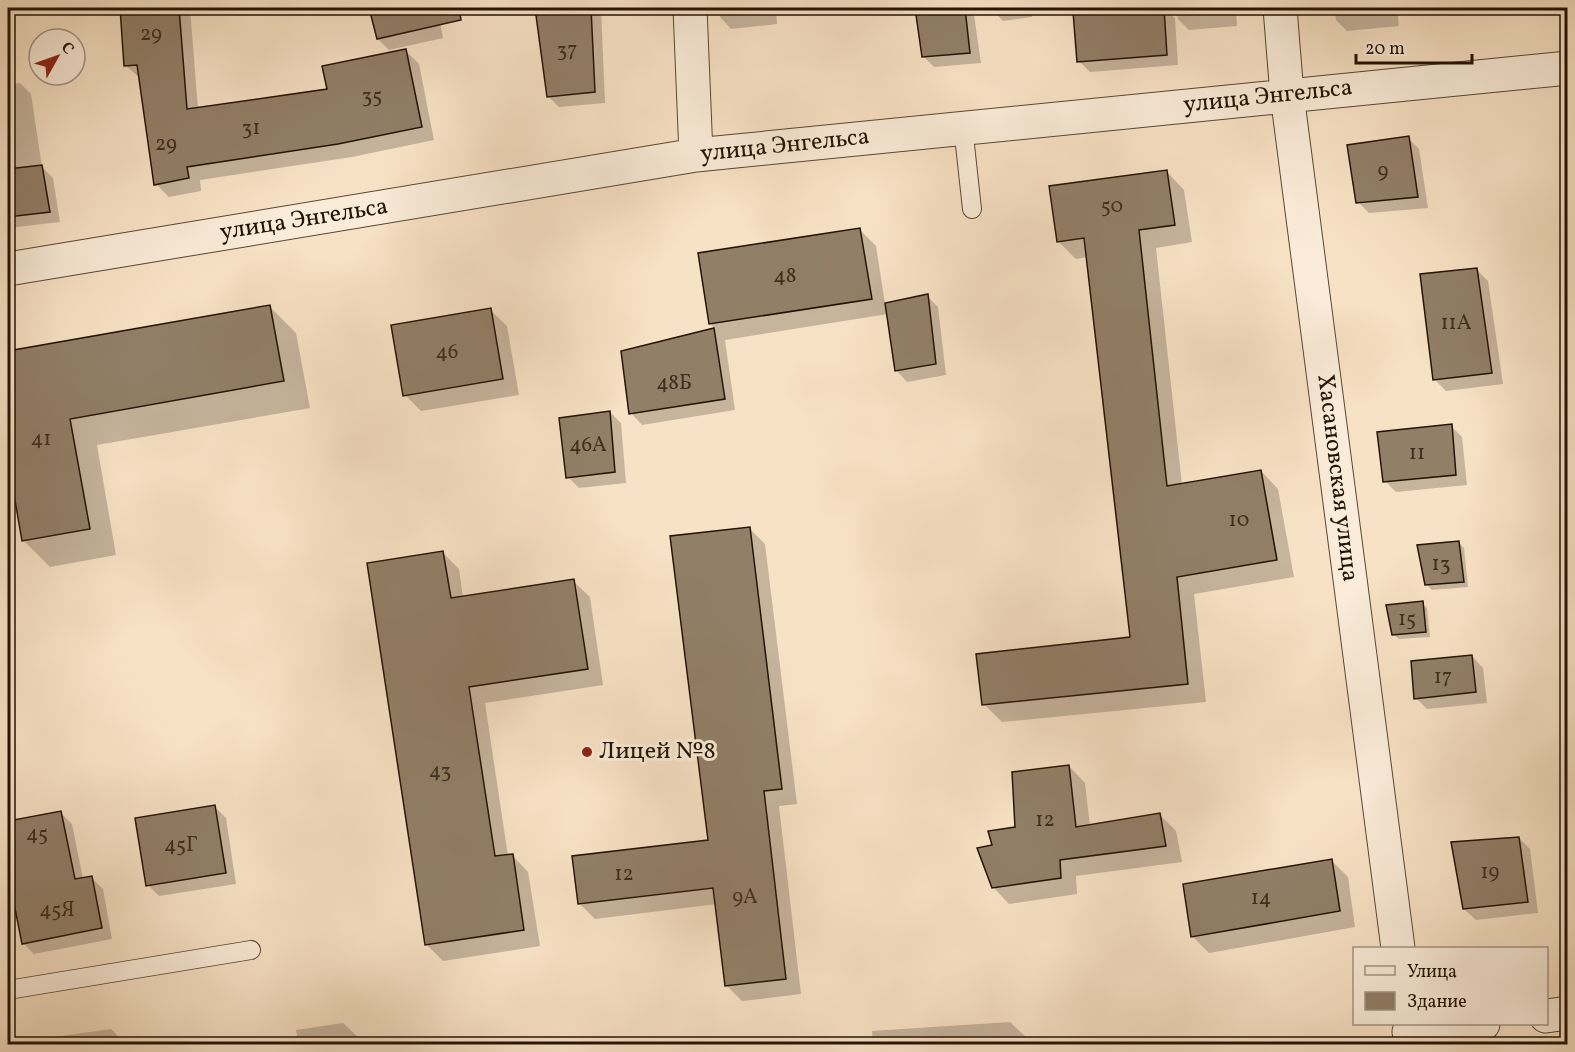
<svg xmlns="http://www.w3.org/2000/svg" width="1575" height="1052" font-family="Vollkorn,serif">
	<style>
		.shadow { fill: #0003 }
		.building { fill: #927f68; stroke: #231304; stroke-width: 1.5 }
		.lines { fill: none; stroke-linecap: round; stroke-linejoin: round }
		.service-casing { stroke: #584734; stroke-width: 20 }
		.minor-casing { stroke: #584734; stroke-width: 35 }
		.service { stroke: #faecd9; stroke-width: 18 }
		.minor { stroke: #faecd9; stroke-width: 33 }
		.poi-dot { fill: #8f2418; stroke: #faecd9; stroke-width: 2 }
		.labels { text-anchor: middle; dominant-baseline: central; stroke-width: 6; stroke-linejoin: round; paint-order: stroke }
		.number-label { font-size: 21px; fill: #3f2e1d }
		.street-label { font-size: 24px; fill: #231304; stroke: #faecd9 }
		.poi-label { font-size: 24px; fill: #231304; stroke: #faecd9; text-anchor: start }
	</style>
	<rect width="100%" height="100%" fill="#f8e2c5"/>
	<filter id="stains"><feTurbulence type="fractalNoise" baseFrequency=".00333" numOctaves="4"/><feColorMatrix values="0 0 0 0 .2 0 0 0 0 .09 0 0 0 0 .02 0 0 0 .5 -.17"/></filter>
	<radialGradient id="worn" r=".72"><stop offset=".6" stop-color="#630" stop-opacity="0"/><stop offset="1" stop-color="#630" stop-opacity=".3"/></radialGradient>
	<!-- shadow -->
	<path class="shadow" d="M 8,8 L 15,8 L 11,84 L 20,83 L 31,94 L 42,167 L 53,178 L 60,222 L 8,228 Z
		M 121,8 L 190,8 L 198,108 L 329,91 L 406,51 L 419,64 L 434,140 L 352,157 L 200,180 L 201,191 L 169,197 L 156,184 L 140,78 L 125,65 Z
		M 371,8 L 437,8 L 443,38 L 389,50 L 378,39 Z
		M 537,8 L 601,9 L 605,103 L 559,107 L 548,96 Z
		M 719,8 L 776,8 L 777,24 L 731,29 L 720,17 Z
		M 933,8 L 967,8 L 974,15 L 981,63 L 934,67 L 923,56 L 917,10 Z
		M 996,8 L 1031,8 L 1032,17 L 1003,21 L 998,16 Z
		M 1164,8 L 1175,18 L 1178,65 L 1090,72 L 1079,61 L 1075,14 Z
		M 1177,8 L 1236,8 L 1237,26 L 1189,30 L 1178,19 Z
		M 1334,8 L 1397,8 L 1399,26 L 1347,31 L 1336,20 Z
		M 1408,138 L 1419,149 L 1428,208 L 1369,213 L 1358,202 Z
		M 1167,172 L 1184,190 L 1192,242 L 1156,248 L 1182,485 L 1261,471 L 1278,489 L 1294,577 L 1194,594 L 1206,702 L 1002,722 L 984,704 L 1132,638 L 1087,257 L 1076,259 L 1058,241 Z
		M 859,229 L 876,246 L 885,304 L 927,296 L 938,307 L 946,375 L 907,382 L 896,370 L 888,314 L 725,340 L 735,410 L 642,425 L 631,413 L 623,352 L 716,329 L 710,324 Z
		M 1477,270 L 1488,281 L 1503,384 L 1446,391 L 1435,380 Z
		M 269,306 L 296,333 L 310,408 L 97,445 L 116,555 L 50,567 L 23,540 L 8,451 L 8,352 Z
		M 490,310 L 507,326 L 519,395 L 421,411 L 405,395 Z
		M 610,412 L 621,423 L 626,483 L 579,488 L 568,477 Z
		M 1451,426 L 1462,437 L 1467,485 L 1396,492 L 1385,481 Z
		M 749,528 L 765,544 L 797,804 L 779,806 L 801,994 L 742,1001 L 726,985 L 717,904 L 595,919 L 579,903 L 709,841 Z
		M 1458,542 L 1464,548 L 1468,587 L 1432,590 L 1426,584 Z
		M 443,553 L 459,569 L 463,597 L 573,581 L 590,597 L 603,685 L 485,703 L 508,856 L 512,855 L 528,872 L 540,946 L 443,961 L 427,945 Z
		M 1422,603 L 1427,608 L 1430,637 L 1399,639 L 1393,634 Z
		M 1472,656 L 1483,668 L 1487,703 L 1427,709 L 1416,698 Z
		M 1069,766 L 1085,783 L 1090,826 L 1160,815 L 1176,831 L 1182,862 L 1076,876 L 1077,894 L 1009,904 L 993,887 L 994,847 L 1017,829 Z
		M 215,807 L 226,818 L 236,884 L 159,896 L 148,885 Z
		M 61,813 L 72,824 L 83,879 L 91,877 L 103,889 L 112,939 L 34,954 L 23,943 L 13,893 L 8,894 L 8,851 L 10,851 L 8,823 Z
		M 1519,838 L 1530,849 L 1538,913 L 1476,920 L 1464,909 Z
		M 1332,861 L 1348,877 L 1355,927 L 1209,953 L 1192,936 Z
		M 1010,1022 L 1027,1038 L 1028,1044 L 873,1044 L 872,1031 Z
		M 343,1023 L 358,1037 L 359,1044 L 275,1044 L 298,1041 L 296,1030 Z
		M 111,1029 L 122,1040 L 123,1044 L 55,1044 L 54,1037 Z
		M 1351,1041 L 1355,1044 L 1332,1044 Z"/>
	<!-- building -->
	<path class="building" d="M 120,8 L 179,8 L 187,109 L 327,89 L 322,66 L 406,49 L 422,127 L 338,144 L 187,167 L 189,178 L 154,185 L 137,65 L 124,66 Z
		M 369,8 L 459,8 L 461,20 L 377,39 Z
		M 535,8 L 591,8 L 595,92 L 547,97 Z
		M 915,8 L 965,8 L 970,53 L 922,57 Z
		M 1134,8 L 1164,8 L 1167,55 L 1077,62 L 1073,12 Z
		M 1409,136 L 1418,197 L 1356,203 L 1347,145 Z
		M 42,165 L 50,212 L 8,217 L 8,169 Z
		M 1167,170 L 1175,225 L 1139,230 L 1167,486 L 1261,470 L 1277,560 L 1177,577 L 1188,684 L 982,705 L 976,654 L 1130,637 L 1084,238 L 1057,242 L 1049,186 Z
		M 860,228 L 872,299 L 709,324 L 698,253 Z
		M 1477,268 L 1492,373 L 1433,380 L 1420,274 Z
		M 928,294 L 936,364 L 895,371 L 885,303 Z
		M 270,305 L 284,381 L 70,419 L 90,529 L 22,541 L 8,460 L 8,351 Z
		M 491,308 L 503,379 L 403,396 L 391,325 Z
		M 714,328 L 725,399 L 629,414 L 621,351 Z
		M 610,411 L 615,472 L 566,478 L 559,418 Z
		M 1452,424 L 1456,475 L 1383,482 L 1377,432 Z
		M 750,527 L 782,789 L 764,791 L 786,979 L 725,986 L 713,888 L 578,904 L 572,856 L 708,840 L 670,536 Z
		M 1459,541 L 1464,582 L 1425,585 L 1417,545 Z
		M 443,551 L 451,598 L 574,579 L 588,669 L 469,687 L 495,856 L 513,854 L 524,930 L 425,945 L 367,563 Z
		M 1423,601 L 1426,632 L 1392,635 L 1386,605 Z
		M 1472,655 L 1476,692 L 1414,699 L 1411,661 Z
		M 1069,765 L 1076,827 L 1160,813 L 1166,846 L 1060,860 L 1061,878 L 992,888 L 977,848 L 992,845 L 988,831 L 1015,827 L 1012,772 Z
		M 215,805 L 226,873 L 146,886 L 135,818 Z
		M 61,811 L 75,879 L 92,876 L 102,928 L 22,944 L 8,873 L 8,821 Z
		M 1519,837 L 1528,902 L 1463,909 L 1451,842 Z
		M 1332,859 L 1340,911 L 1191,937 L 1183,884 Z"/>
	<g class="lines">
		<!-- service casing -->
		<g class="service-casing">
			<path id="service" d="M 963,127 L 972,209
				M 8,990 L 251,950"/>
		</g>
		<!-- minor casing -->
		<g class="minor-casing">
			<path id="minor" d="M 690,8 L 696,155
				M 1280,8 L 1287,95 L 1398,948
				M 8,269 L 696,155 L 1568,68
				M 1546,1016 L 1568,1013
				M 1409,1032 L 1483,1024"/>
		</g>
		<!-- service -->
		<use href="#service" class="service"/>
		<!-- minor -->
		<use href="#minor" class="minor"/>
	</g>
	<!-- markers -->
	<circle class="poi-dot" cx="587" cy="752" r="6"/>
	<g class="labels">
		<!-- number labels -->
		<g class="number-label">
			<text x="151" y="34">29</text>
			<text x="567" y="50">37</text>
			<text x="372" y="96">35</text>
			<text x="251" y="128">31</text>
			<text x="166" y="144">29</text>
			<text x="1383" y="171">9</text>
			<text x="1112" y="206">50</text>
			<text x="785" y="276">48</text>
			<text x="1456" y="323">11А</text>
			<text x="447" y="352">46</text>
			<text x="674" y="383">48Б</text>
			<text x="41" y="439">41</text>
			<text x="588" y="445">46А</text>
			<text x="1417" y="453">11</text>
			<text x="1239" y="520">10</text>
			<text x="1441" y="564">13</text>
			<text x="1407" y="619">15</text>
			<text x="1443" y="677">17</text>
			<text x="440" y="771">43</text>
			<text x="1045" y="820">12</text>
			<text x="37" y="834">45</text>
			<text x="181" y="845">45Г</text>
			<text x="1490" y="872">19</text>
			<text x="624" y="874">12</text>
			<text x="745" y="897">9А</text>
			<text x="1261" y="898">14</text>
			<text x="57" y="910">45Я</text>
		</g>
		<!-- street labels -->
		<g class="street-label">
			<text transform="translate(1268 97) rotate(-6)">улица Энгельса</text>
			<text transform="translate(785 146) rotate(-6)">улица Энгельса</text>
			<text transform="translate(304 220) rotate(-9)">улица Энгельса</text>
			<text transform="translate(1337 478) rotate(83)">Хасановская улица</text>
		</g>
		<!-- poi labels -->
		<g class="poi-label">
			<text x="599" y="752">Лицей №8</text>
		</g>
	</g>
	<!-- margin -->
	<rect width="1575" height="1052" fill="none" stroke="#f8e2c5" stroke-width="30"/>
	<rect x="9" y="9" width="1557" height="1034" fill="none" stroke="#231304" stroke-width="3"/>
	<rect x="15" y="15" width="1545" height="1022" fill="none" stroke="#231304" stroke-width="1.5"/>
	<!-- legend -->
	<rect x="1353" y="947" width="195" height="78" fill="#faecd9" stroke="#a49584" stroke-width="1.5"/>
	<rect x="1365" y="966" width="30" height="9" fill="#faecd9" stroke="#a49584" stroke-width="1.5"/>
	<text x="1407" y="977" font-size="18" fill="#231304">Улица</text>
	<rect x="1365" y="992" width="30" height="18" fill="#927f68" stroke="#a49584" stroke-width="1.5"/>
	<text x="1407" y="1007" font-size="18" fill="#231304">Здание</text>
	<!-- north arrow -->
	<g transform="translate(57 57) rotate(50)"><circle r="28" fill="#faecd9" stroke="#a49584" stroke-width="1.5"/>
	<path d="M0-4.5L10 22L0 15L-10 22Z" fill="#8f2418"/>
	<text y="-9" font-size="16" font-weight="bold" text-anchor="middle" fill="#231304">С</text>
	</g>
	<!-- scale -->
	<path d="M1356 54v9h116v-9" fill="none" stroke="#231304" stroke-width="3"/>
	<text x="1365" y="54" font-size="18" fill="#231304" stroke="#faecd9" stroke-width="4.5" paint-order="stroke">20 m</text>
	<rect width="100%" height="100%" filter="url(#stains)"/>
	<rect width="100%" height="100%" fill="url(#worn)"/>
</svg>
